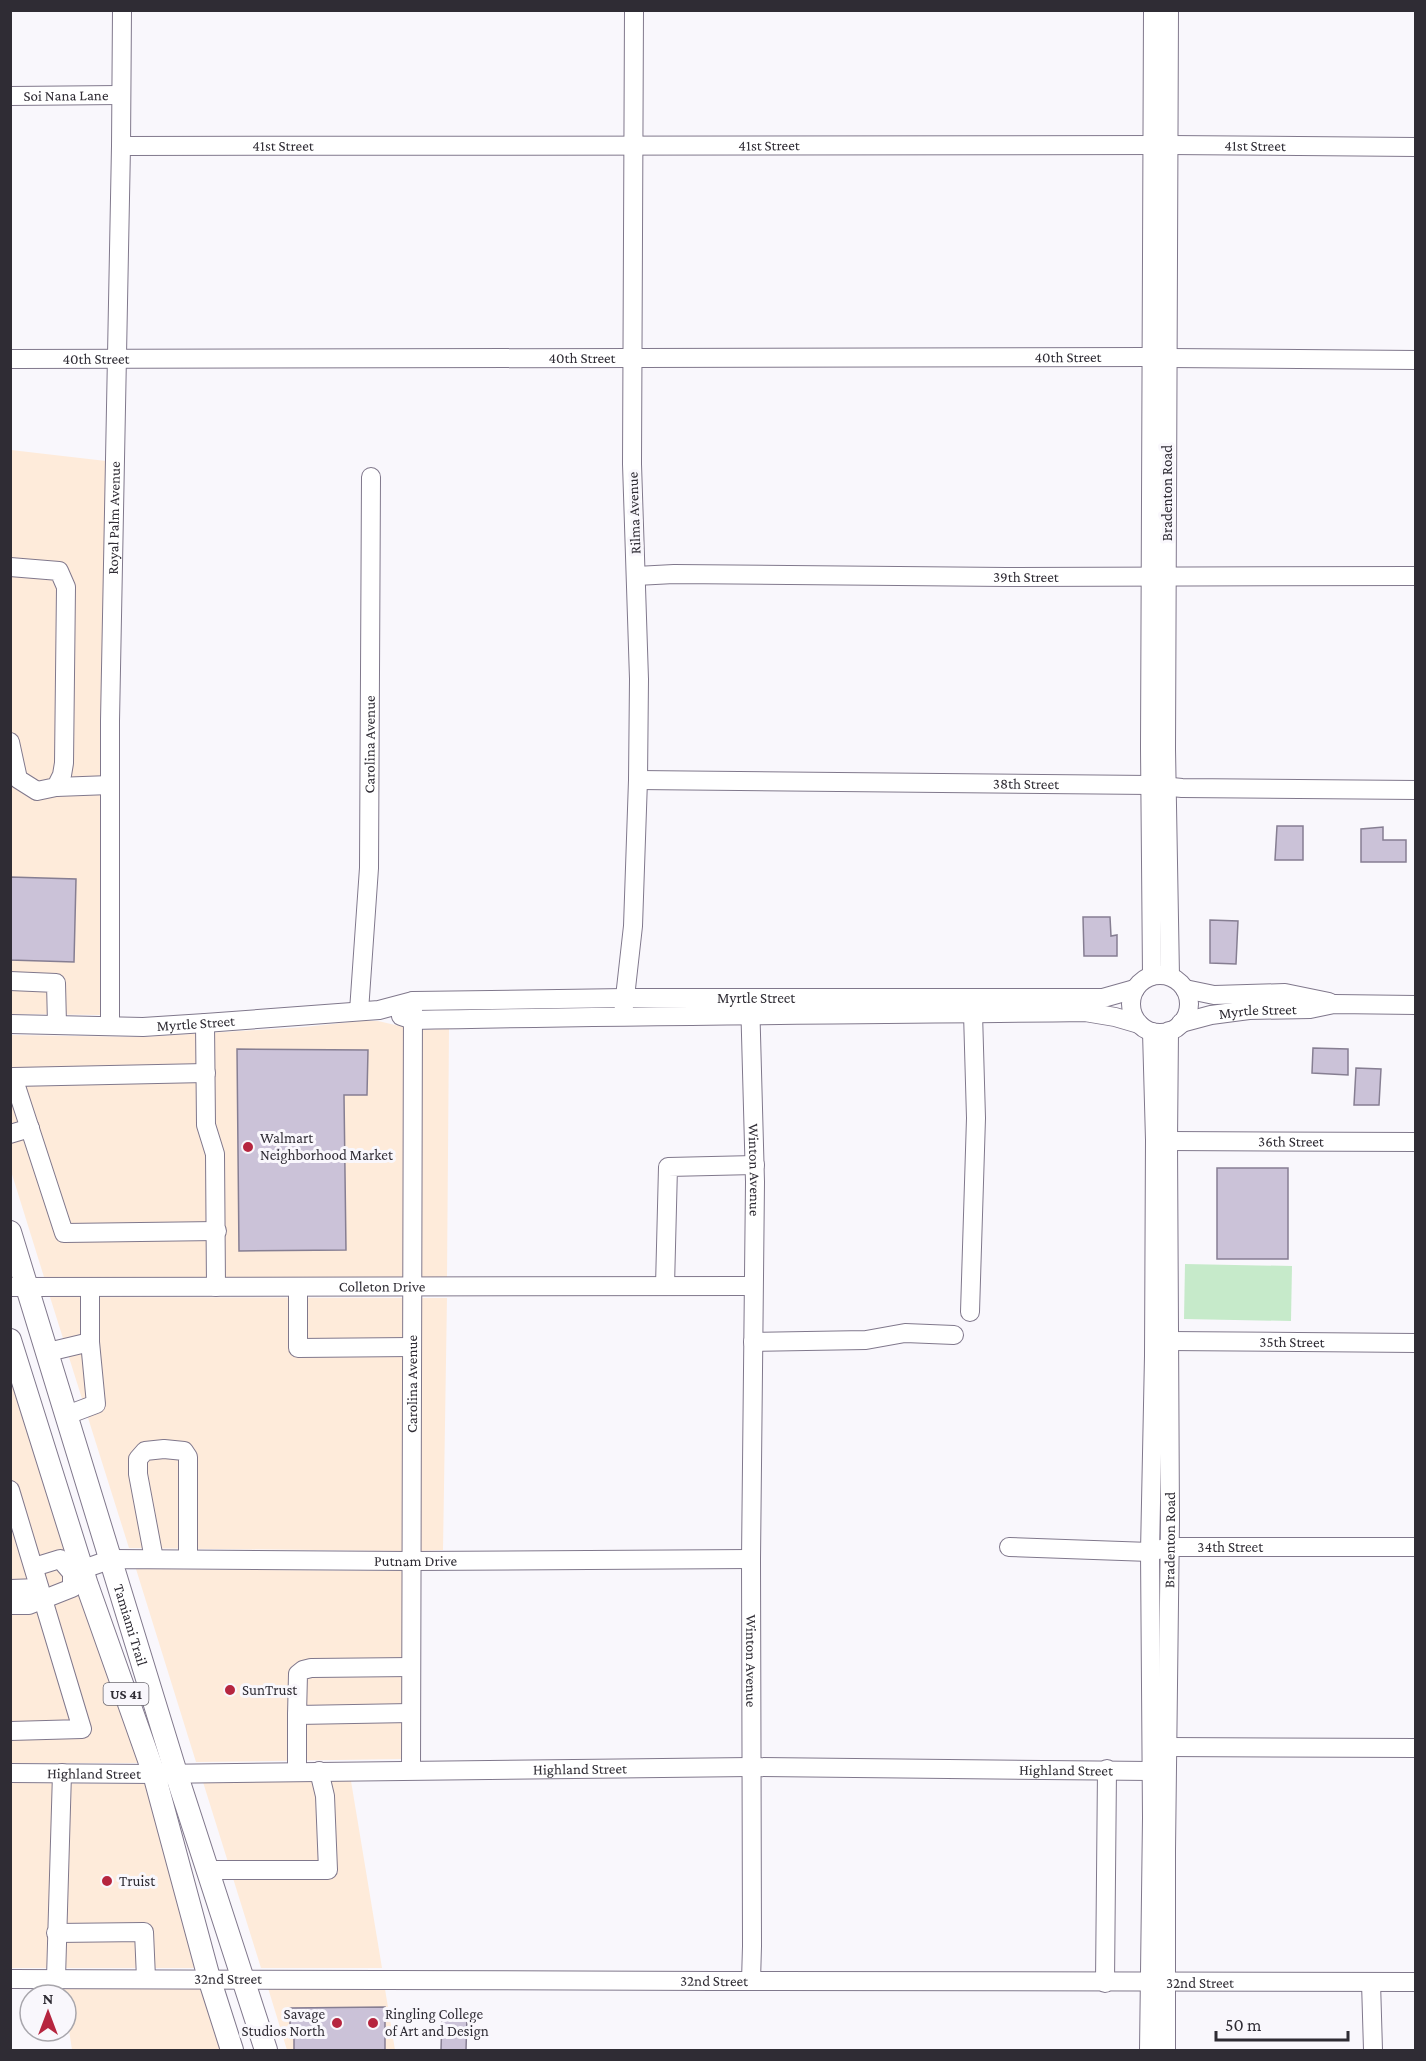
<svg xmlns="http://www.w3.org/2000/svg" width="1426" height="2061" font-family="'Crimson Pro',serif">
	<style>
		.commercial { fill: #feebda }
		.green { fill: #c6eaca }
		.building { fill: #cbc2d8; stroke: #867e92; stroke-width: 1.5 }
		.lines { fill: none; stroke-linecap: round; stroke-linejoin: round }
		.minor-casing { stroke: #80788c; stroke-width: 20 }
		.major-casing { stroke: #80788c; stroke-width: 24 }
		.minor { stroke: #fff; stroke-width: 18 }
		.major { stroke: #fff; stroke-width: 22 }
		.poi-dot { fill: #b6253f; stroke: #f9f7fc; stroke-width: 2 }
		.labels { text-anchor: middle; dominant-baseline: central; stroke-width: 6; stroke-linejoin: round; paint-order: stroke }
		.shield { fill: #f9f7fc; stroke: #6c6970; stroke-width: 1.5 }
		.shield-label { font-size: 14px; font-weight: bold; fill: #2f2c34 }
		.street-label { font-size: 15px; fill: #2f2c34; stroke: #f9f7fc }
		.poi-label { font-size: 15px; fill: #2f2c34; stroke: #f9f7fc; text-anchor: start }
	</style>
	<rect width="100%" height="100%" fill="#f9f7fc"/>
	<!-- commercial -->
	<path class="commercial" d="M 11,450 L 106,461 L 101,721 L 101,1015 L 11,1014 Z
		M 360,1021 L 378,1021 L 404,1027 L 403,1277 L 44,1277 L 11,1171 L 10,1035 L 144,1037 L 305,1027 Z
		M 449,1029 L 447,1277 L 421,1277 L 422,1030 Z
		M 50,1297 L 403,1298 L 402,1551 L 129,1548 Z
		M 421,1298 L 447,1298 L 443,1550 L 420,1551 Z
		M 10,1371 L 140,1763 L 11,1763 Z
		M 136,1569 L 402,1571 L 402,1759 L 196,1762 Z
		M 351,1781 L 382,1968 L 261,1968 L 203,1782 Z
		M 11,1783 L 147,1784 L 197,1968 L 11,1968 Z
		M 63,1988 L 203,1988 L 222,2050 L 72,2050 L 66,2010 L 66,1995 L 64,1995 Z
		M 268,1988 L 385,1989 L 395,2050 L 287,2050 Z"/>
	<!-- green -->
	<path class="green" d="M 1185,1264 L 1292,1266 L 1291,1321 L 1184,1319 Z"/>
	<!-- building -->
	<path class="building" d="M 1277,826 L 1303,826 L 1303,860 L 1275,860 Z
		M 1383,827 L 1383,840 L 1406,840 L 1406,862 L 1361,862 L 1361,829 Z
		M 10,877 L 76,879 L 74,962 L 10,960 Z
		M 1083,917 L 1110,917 L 1111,936 L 1117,935 L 1117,956 L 1084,956 Z
		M 1210,920 L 1238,921 L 1236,964 L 1210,963 Z
		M 1313,1048 L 1348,1049 L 1348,1075 L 1312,1073 Z
		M 237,1049 L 368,1050 L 367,1095 L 344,1095 L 346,1250 L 239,1251 Z
		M 1356,1068 L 1381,1069 L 1379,1105 L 1354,1105 Z
		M 1217,1168 L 1288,1168 L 1288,1259 L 1217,1259 Z
		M 385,2007 L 385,2050 L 294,2050 L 294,2038 L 290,2038 L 290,2008 Z
		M 442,2016 L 467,2017 L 466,2050 L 441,2050 Z"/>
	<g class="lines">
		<!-- minor casing -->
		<g class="minor-casing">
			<g id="minor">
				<path d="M 1169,10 L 1166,749 L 1170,976"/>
				<path id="s1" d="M 10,96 L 121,95"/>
				<path id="s2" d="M 121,146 L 1168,145 L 1416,147"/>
				<path d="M 1168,358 L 1416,360"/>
				<path id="s3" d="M 10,359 L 1152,357"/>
				<path d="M 10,567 L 59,571 L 66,587 L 64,763 L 62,775 L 56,787 L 37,791 L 18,779 L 10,742"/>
				<path id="s4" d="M 636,576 L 674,574 L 1007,577 L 1416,576"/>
				<path id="s5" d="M 638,780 L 1151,785 L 1182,788 L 1416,790"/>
				<path d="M 56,787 L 110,785"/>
				<circle cx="1160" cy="1004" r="29"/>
				<path d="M 1152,976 L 1150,748 L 1153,10"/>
				<path d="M 10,981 L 56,983 L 57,1024"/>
				<path d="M 1185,989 L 1214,995 L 1285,993 L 1329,1002"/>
				<path id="s6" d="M 750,998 L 755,1182 L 751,1559 L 752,1946 L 751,1981"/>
				<path id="s7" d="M 359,1011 L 369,868 L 371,477"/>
				<path d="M 623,1015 L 633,926 L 638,780 L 639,679 L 632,464 L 634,10"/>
				<path d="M 401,1016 L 413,1020 C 637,1015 861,1015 1085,1012 L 1115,1017 L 1139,1024"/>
				<path d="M 205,1023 L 206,1125 L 215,1154 L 216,1287"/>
				<path id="s8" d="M 1181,1023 L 1211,1015 L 1249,1010 L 1310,1009 L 1334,1004 L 1416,1005"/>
				<path id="s9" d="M 10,1024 L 143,1027 L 205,1023 L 379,1010 L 413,1001 L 625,998 L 1103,998 L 1135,989"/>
				<path id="s10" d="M 110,1025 L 110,721 L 121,146 L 122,10"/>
				<path d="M 206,1073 L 13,1077 L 64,1233 L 217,1231"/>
				<path d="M 10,1134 L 30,1128"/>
				<path id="s11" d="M 1168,1141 L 1416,1142"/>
				<path d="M 665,1286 L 668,1167 L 755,1165"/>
				<path id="s12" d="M 10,1287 L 753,1286"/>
				<path d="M 90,1287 L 90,1342"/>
				<path d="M 298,1287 L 298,1348 L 411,1347"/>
				<path d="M 970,1312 L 976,1118 L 973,1013"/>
				<path id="s13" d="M 1168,1341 L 1416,1343"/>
				<path d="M 753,1342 L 866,1340 L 905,1333 L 954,1335"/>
				<path d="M 48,1352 L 90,1342 L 96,1404 L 67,1415"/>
				<path d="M 10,1490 L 82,1729 L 10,1731"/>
				<path id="s14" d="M 1009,1547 L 1150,1552 L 1169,1547 L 1416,1547"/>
				<path d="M 154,1559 L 138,1474 L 138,1459 L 145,1451 L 164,1449 L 184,1451 L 188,1457 L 188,1559"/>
				<path id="s15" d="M 72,1573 L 112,1559 L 411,1561 L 751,1559"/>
				<path d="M 10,1589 L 39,1588"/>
				<path d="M 10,1605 L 29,1605 L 72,1588 L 72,1573 L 60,1559 L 34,1567"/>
				<path d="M 411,1667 L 311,1668 L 303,1670 L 298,1674 L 297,1715 L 411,1713"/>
				<path d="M 1167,1747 L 1416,1748"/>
				<path id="s16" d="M 411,1770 L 413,1001"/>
				<path d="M 297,1771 L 297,1715"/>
				<path id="s17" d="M 10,1773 L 154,1774 L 750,1767 L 1151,1771"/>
				<path d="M 208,1870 L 328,1870 L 325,1796 L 319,1771"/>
				<path d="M 56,1933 L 144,1932 L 146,1978"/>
				<path d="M 56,1978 L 62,1773"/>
				<path id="s18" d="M 10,1979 C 479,1977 947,1985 1416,1982"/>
				<path d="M 1371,1982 L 1373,2050"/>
				<path d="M 1105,1983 L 1107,1769"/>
				<path d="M 1149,2050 L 1152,1818 L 1150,1552 L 1154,1356 L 1155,1140 L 1152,1032"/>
				<path id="s19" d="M 1166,2050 L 1166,1850 L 1170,1520 L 1168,1141 L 1169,1031"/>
			</g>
		</g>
		<!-- major casing -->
		<g class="major-casing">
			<g id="major">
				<path id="s20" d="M 10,1232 L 176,1773 L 266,2050"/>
				<path d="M 10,1340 L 87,1585 L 154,1774 L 209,1978 L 232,2050"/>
			</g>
		</g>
		<!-- minor -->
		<use href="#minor" class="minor"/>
		<!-- major -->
		<use href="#major" class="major"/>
	</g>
	<!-- markers -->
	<g class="poi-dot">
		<circle cx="248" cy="1147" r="6"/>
		<circle cx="230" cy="1690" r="6"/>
		<circle cx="107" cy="1881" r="6"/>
		<circle cx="337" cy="2023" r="6"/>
		<circle cx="373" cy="2023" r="6"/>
	</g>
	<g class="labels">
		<!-- shield labels -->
		<rect class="shield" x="103.5" y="1683" width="45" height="22" rx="4.5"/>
		<g class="shield-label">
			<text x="126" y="1694">US 41</text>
		</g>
		<!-- street labels -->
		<g class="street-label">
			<text stroke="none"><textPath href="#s1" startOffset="56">Soi Nana Lane</textPath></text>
			<text stroke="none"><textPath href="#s2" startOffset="162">41st Street</textPath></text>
			<text stroke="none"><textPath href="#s2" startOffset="648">41st Street</textPath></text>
			<text stroke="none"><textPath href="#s2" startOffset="1134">41st Street</textPath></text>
			<text stroke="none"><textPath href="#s3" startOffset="1058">40th Street</textPath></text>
			<text stroke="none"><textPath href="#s3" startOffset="86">40th Street</textPath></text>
			<text stroke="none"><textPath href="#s3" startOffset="572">40th Street</textPath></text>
			<text transform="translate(1167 493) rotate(-90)">Bradenton Road</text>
			<text transform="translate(634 513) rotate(-92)">Rilma Avenue</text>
			<text stroke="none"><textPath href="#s10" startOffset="507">Royal Palm Avenue</textPath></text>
			<text stroke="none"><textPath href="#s4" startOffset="390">39th Street</textPath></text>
			<text stroke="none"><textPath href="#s7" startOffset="267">Carolina Avenue</textPath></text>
			<text stroke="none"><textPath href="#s5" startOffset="388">38th Street</textPath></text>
			<text stroke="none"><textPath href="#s9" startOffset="748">Myrtle Street</textPath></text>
			<text stroke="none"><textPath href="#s8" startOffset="78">Myrtle Street</textPath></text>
			<text stroke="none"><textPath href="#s9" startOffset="186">Myrtle Street</textPath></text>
			<text stroke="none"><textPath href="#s11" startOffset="123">36th Street</textPath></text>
			<text stroke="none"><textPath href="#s6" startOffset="172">Winton Avenue</textPath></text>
			<text stroke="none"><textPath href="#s12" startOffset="372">Colleton Drive</textPath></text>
			<text stroke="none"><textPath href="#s13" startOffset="124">35th Street</textPath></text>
			<text stroke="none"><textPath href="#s16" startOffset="386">Carolina Avenue</textPath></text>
			<text stroke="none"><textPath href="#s19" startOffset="510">Bradenton Road</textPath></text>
			<text stroke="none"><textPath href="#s14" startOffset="222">34th Street</textPath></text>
			<text stroke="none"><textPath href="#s15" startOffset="346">Putnam Drive</textPath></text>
			<text stroke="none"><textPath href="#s20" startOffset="411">Tamiami Trail</textPath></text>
			<text stroke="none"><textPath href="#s6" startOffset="663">Winton Avenue</textPath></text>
			<text stroke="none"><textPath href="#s17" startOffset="570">Highland Street</textPath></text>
			<text stroke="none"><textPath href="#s17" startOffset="1056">Highland Street</textPath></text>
			<text stroke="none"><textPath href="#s17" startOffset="84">Highland Street</textPath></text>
			<text stroke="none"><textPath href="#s18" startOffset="218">32nd Street</textPath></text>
			<text stroke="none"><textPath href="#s18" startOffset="704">32nd Street</textPath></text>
			<text stroke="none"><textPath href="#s18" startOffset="1190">32nd Street</textPath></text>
		</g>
		<!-- poi labels -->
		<g class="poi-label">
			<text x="260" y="1138">Walmart<tspan x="260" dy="17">Neighborhood Market</tspan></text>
			<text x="242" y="1690">SunTrust</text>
			<text x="119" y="1881">Truist</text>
			<text x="325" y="2014" text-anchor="end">Savage<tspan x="325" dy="17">Studios North</tspan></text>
			<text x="385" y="2014">Ringling College<tspan x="385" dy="17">of Art and Design</tspan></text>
		</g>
	</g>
	<!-- border -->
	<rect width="1426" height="2061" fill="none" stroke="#2f2c34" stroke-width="24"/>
	<!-- north arrow -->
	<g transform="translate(48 2013)"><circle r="28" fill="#f9f7fc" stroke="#a8a6ac" stroke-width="1.5"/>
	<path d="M0-4.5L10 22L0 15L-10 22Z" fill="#b6253f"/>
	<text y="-9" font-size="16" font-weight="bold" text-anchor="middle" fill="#2f2c34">N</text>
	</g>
	<!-- scale -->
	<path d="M1216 2031v9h132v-9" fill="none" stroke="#2f2c34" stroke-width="3"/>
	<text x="1225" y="2031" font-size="18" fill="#2f2c34" stroke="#f9f7fc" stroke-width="4.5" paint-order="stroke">50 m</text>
</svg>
